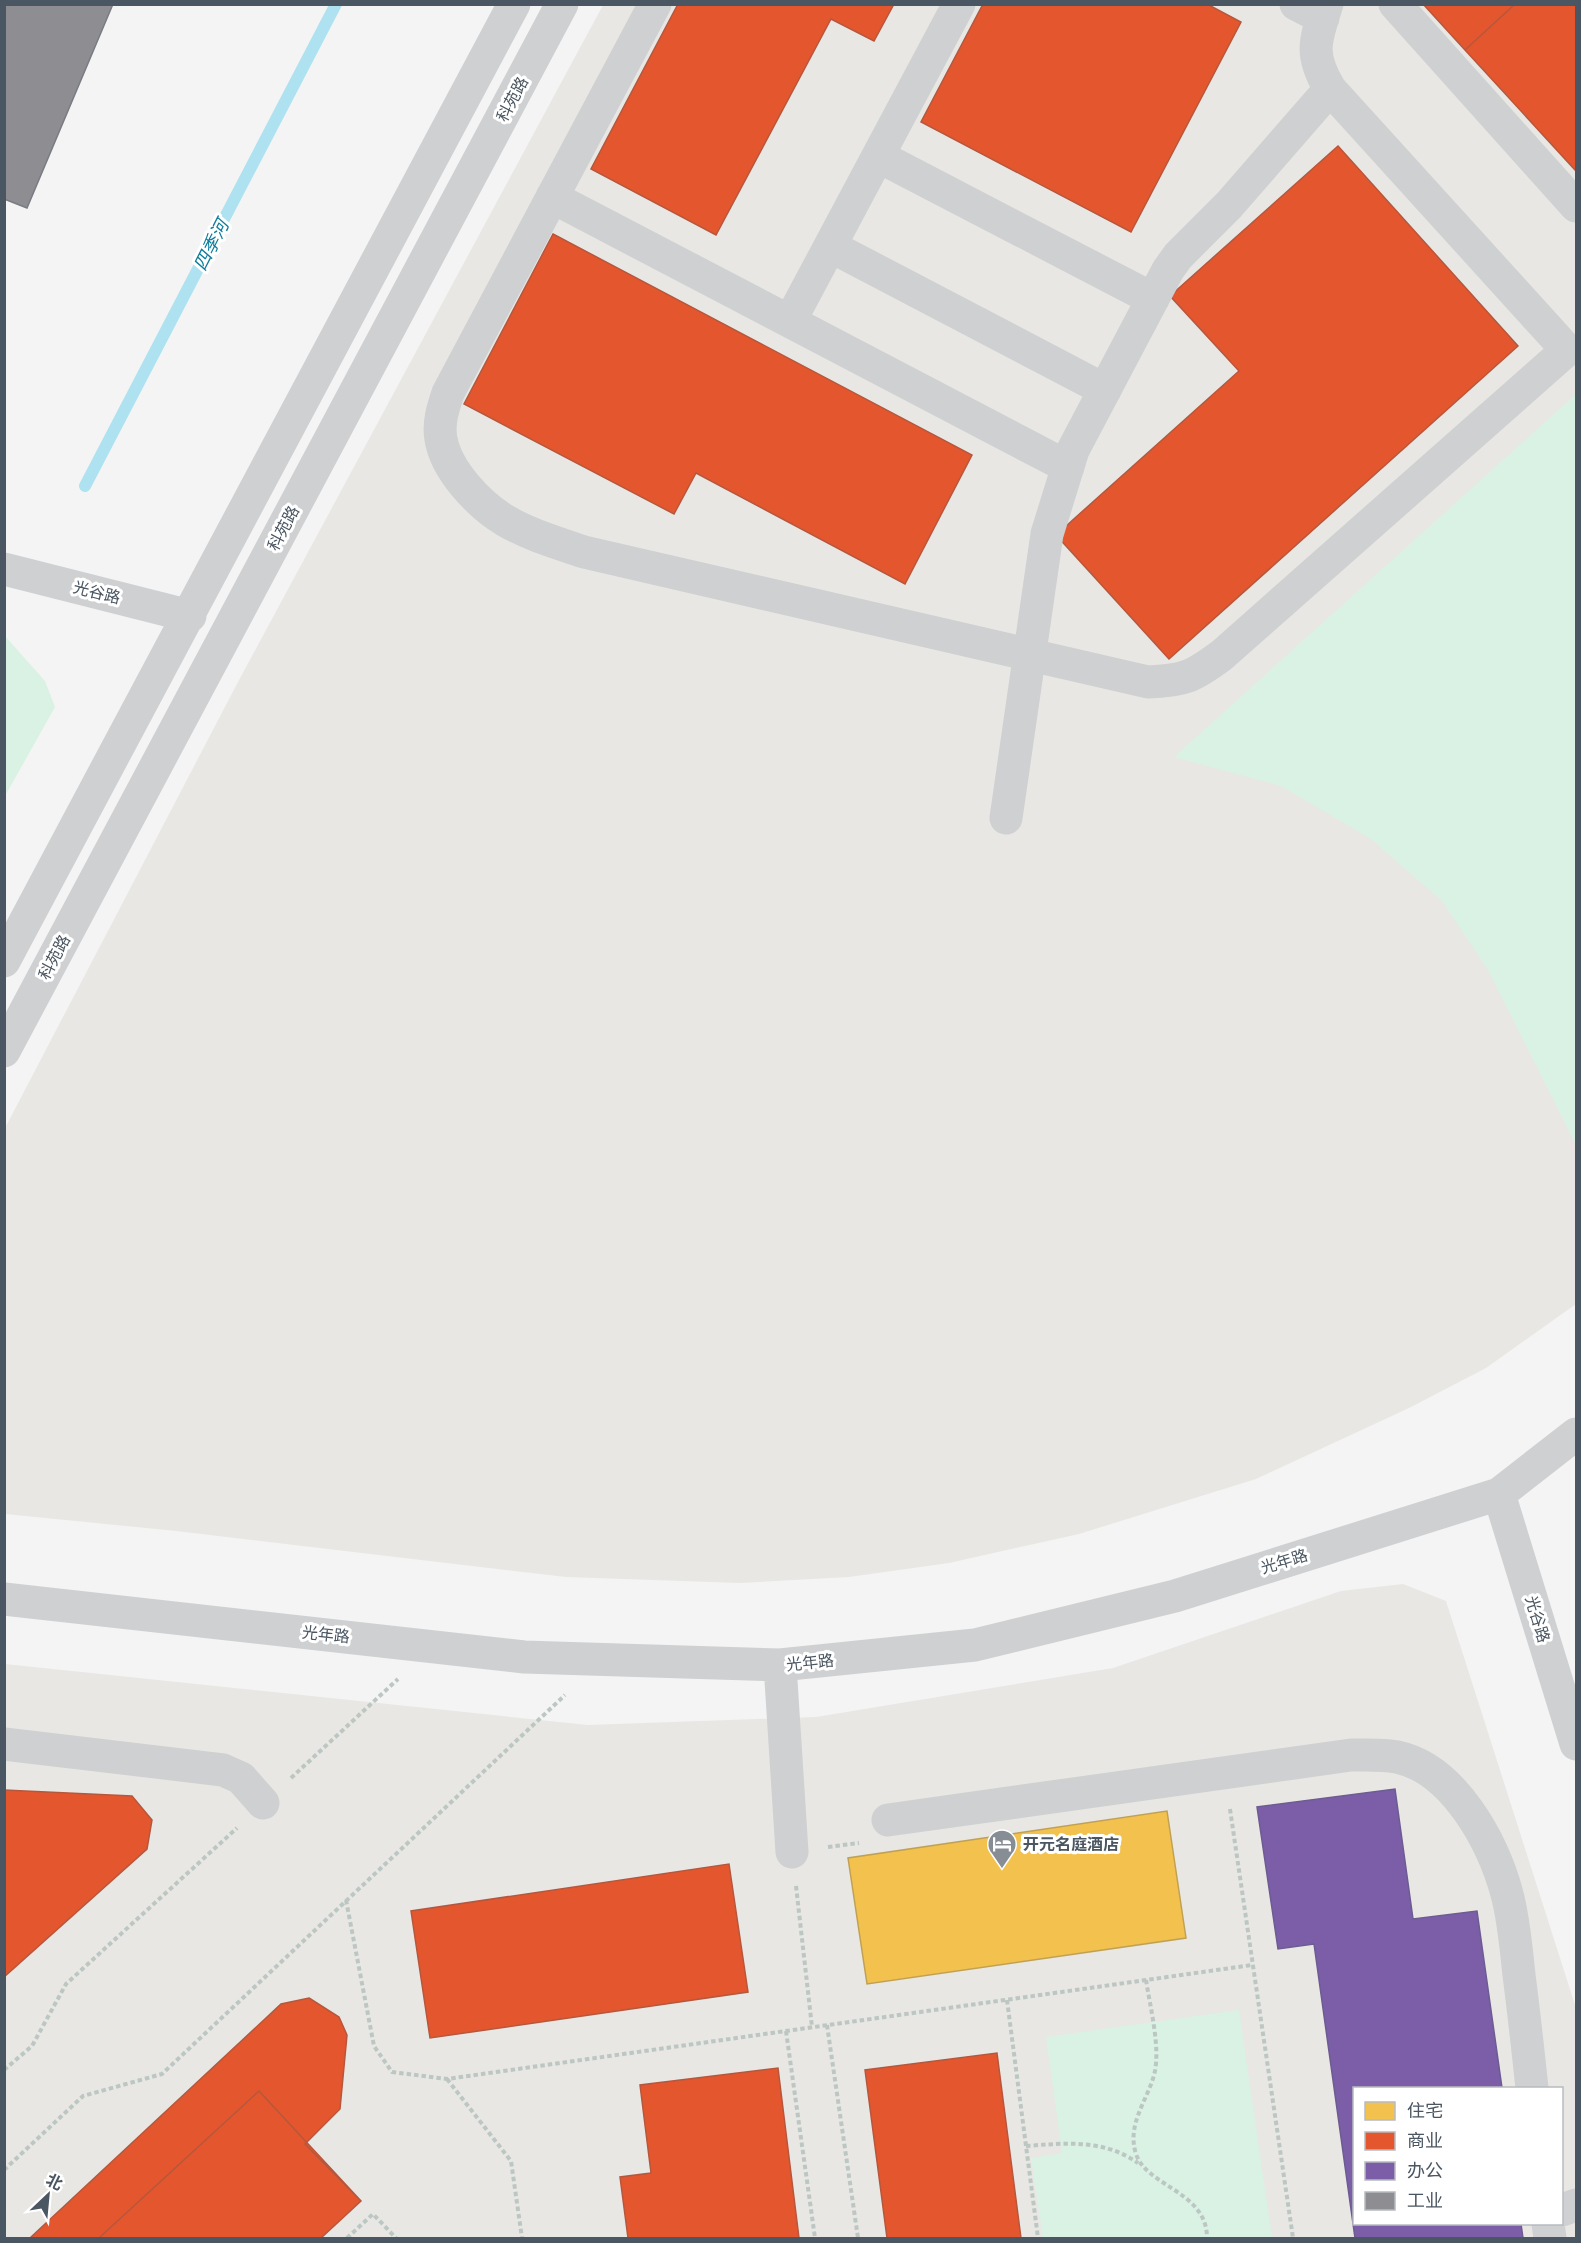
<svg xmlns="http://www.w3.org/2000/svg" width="1581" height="2243" font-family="'PT Sans','Noto Sans SC',sans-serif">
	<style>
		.commercial { fill: #e8e7e3; fill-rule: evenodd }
		.green { fill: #d9f2e3 }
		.homes { fill: #f2c14e; stroke: #c0a154; stroke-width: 1.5 }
		.shops { fill: #e4572e; stroke: #b6573d; stroke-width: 1.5 }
		.offices { fill: #7b5ea7; stroke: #6c5c92; stroke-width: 1.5 }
		.industry { fill: #8d8d92; stroke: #797c83; stroke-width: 1.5 }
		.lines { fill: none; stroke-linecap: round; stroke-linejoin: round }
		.stream { stroke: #aee2f0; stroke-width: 12 }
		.path { stroke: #bcc7c4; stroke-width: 4; stroke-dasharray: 4.5 3; stroke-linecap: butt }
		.minor { stroke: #ced0d2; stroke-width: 33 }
		.labels { text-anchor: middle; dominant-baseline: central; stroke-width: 6; stroke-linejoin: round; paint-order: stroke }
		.street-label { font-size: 16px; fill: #4a5661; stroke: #fff }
		.poi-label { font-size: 16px; font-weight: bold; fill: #4a5661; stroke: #fff; text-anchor: start }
		.water-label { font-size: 18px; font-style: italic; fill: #0c7c9b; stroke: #fff }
	</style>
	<rect width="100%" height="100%" fill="#f4f4f4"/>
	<!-- commercial -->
	<path class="commercial" d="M 603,5 L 1576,5 L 1576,1304 L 1486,1368 L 1409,1408 L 1256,1479 L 1079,1534 L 949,1563 L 849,1577 L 740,1583 L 566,1577 L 176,1531 L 5,1514 L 4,1130 L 238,682 Z
		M 1403,1584 L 1446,1601 L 1576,2008 L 1576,2238 L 5,2238 L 5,1664 L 588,1725 L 816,1717 L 1113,1668 L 1341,1591 ZM 1354,2088 L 1562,2088 L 1562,2224 L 1354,2224 Z"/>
	<!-- green -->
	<path class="green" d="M 1576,394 L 1576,1145 L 1488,970 L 1442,901 L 1371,839 L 1281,786 L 1174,757 Z
		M 5,636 L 45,681 L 55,707 L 5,796 Z
		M 1239,2010 L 1272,2238 L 1043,2238 L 1031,2158 L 1062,2153 L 1046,2037 Z"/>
	<!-- homes -->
	<path class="homes" d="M 1167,1811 L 1186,1938 L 867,1984 L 848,1858 Z"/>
	<!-- shops -->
	<path class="shops" d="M 678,4 L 894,4 L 874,41 L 831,19 L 716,235 L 591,169 Z
		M 983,4 L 1207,4 L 1241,22 L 1131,232 L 921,122 Z
		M 1423,4 L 1576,4 L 1576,171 L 1465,50 Z
		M 1423,4 L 1515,4 L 1465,50 Z
		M 1338,146 L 1518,346 L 1169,659 L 1056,535 L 1239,371 L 1170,296 Z
		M 553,234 L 972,455 L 905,584 L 696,473 L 674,514 L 464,404 Z
		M 4,1790 L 132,1796 L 152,1820 L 147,1849 L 4,1977 Z
		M 729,1864 L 748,1992 L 430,2038 L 411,1911 Z
		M 309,1998 L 339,2017 L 347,2035 L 340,2109 L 305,2144 L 361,2201 L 321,2238 L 30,2238 L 281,2004 Z
		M 997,2053 L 1021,2238 L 887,2238 L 865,2070 Z
		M 778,2068 L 799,2238 L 628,2238 L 620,2177 L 651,2173 L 640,2085 Z
		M 259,2091 L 361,2201 L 321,2238 L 99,2238 Z"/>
	<!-- offices -->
	<path class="offices" d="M 1395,1789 L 1413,1919 L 1477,1911 L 1502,2088 L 1354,2088 L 1354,2224 L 1521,2224 L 1523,2238 L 1355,2238 L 1314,1944 L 1278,1949 L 1257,1807 Z"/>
	<!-- industry -->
	<path class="industry" d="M 4,4 L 113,4 L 27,208 L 4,199 Z"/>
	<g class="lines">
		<!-- stream -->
		<path class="stream" d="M 85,486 L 336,4"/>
		<!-- path -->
		<path class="path" d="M 291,1778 L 398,1679
			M 1230,1809 L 1293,2238
			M 828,1847 L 859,1843
			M 796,1886 L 812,2027
			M 346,1900 L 374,2046 L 392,2072 L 447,2079 L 1252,1965
			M 1146,1980 C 1150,2006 1160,2045 1155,2071 C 1149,2099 1126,2123 1136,2154 C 1147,2187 1207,2191 1207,2238
			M 1007,2000 L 1038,2238
			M 827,2025 L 858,2238
			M 786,2031 L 815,2238
			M 4,2070 L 32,2046 L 66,1984 L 237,1828
			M 447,2079 L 511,2161 L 522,2238
			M 1026,2146 C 1066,2143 1104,2139 1138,2163
			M 4,2170 L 83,2096 L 162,2074 L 565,1695
			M 347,2238 L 373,2214 L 396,2238"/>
		<!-- minor -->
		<path class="minor" d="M 655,4 L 448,393 C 443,408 438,423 441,439 C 446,470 479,505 506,521 C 530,535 558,543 584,552 L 1148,682 C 1184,681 1194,676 1222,655 L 1567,350 L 1330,89 C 1309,54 1315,41 1327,4
			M 1296,4 L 1323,18
			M 1395,4 L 1576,206
			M 878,156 L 1153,299
			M 552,197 L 1068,467
			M 830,246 L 1105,390
			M 790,321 L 959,4
			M 4,569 L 190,616
			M 1006,818 L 1047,534 L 1073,450 L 1168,270 L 1178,256 L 1229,205 L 1330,89
			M 4,961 L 514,4
			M 4,1051 L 562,4
			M 1499,1494 L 1576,1744
			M 4,1599 L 524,1657 L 780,1665 L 975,1645 L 1175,1596 L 1499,1494 L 1576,1434
			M 780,1665 L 792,1852
			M 4,1744 L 223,1770 L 241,1778 L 263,1803
			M 888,1820 L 1351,1755 C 1366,1755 1382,1754 1397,1757 C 1454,1769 1493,1842 1507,1894 C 1514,1920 1516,1948 1519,1975 C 1524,2013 1528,2051 1532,2088
			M 1562,2210 L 1576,2205
			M 1548,2224 L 1550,2238"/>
	</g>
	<!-- icons -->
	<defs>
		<g id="hotel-pin" transform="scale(1.5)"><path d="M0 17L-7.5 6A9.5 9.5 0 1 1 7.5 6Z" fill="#868d94" stroke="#fff"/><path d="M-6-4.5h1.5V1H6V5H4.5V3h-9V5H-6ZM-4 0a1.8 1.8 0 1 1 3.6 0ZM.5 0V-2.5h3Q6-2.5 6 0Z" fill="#fff"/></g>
	</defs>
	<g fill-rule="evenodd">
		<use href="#hotel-pin" x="1002" y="1844"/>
	</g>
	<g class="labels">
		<!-- street labels -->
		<g class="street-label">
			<text transform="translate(512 99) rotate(-62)">科苑路</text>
			<text transform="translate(283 528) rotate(-62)">科苑路</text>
			<text transform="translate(97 592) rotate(14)">光谷路</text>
			<text transform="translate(54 957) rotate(-62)">科苑路</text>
			<text transform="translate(1284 1561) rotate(-17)">光年路</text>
			<text transform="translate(1538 1619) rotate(73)">光谷路</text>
			<text transform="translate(326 1634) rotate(6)">光年路</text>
			<text transform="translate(810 1662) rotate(-6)">光年路</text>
		</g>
		<!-- poi labels -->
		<g class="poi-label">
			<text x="1023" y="1844">开元名庭酒店</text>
		</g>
		<!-- water labels -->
		<g class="water-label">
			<text transform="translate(211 245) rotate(-63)">四季河</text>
		</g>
	</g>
	<!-- border -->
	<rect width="1581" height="2243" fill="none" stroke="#4a5661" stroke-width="12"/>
	<!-- legend -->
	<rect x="1353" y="2087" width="210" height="138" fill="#ffffff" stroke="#b7bbc0" stroke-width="1.5"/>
	<rect x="1365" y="2102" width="30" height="18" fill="#f2c14e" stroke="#b7bbc0" stroke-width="1.5"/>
	<text x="1407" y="2117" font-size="18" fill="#4a5661">住宅</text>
	<rect x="1365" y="2132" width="30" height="18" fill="#e4572e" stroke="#b7bbc0" stroke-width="1.5"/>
	<text x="1407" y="2147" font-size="18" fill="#4a5661">商业</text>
	<rect x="1365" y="2162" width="30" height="18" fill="#7b5ea7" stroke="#b7bbc0" stroke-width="1.5"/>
	<text x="1407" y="2177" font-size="18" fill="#4a5661">办公</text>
	<rect x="1365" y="2192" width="30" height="18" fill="#8d8d92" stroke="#b7bbc0" stroke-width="1.5"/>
	<text x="1407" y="2207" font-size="18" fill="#4a5661">工业</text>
	<!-- north arrow -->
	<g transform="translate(48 2195) rotate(26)" stroke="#ffffff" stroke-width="4.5" paint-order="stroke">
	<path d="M0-4.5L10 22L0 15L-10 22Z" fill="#4a5661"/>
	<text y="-9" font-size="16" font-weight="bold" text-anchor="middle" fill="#4a5661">北</text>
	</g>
</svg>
